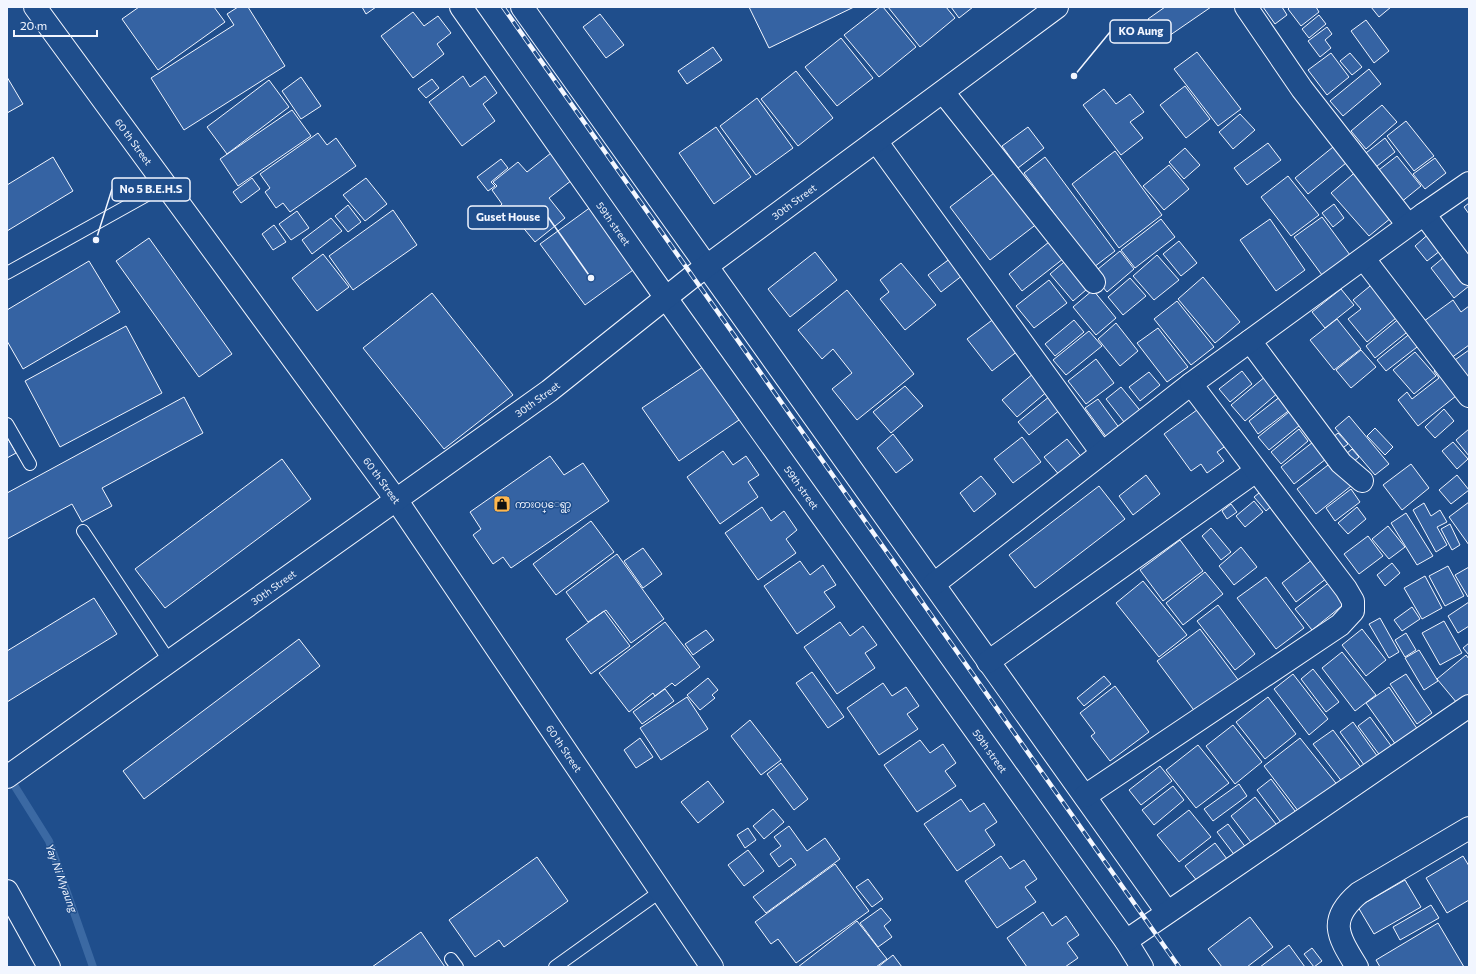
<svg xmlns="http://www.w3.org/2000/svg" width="1476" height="974" font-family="Commissioner,'Noto Sans Myanmar',sans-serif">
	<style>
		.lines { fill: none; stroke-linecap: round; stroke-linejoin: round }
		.stream { stroke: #3b69a3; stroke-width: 8 }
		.building { fill: #3563a3; stroke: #f2f6ff }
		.lane-casing { stroke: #f2f6ff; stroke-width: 14 }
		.street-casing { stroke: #f2f6ff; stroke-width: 24 }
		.secondary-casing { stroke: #f2f6ff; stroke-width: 24 }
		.lane { stroke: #1f4e8c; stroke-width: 12 }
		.street { stroke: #1f4e8c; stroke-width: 22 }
		.secondary { stroke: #1f4e8c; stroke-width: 22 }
		.rail-casing { stroke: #f2f6ff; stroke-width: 4.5 }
		.rail { stroke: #1f4e8c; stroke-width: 3; stroke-dasharray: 9; stroke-linecap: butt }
		.labels { text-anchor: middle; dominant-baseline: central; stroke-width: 3; stroke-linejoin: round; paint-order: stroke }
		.street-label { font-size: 10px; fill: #f2f6ff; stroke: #1f4e8c }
		.poi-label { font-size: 10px; fill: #f2f6ff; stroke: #1f4e8c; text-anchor: start }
		.water-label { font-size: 11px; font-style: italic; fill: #f2f6ff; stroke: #1f4e8c }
		.leader { fill: none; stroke: #f2f6ff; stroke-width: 1.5 }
		.callout-dot { fill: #f2f6ff; stroke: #1f4e8c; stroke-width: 1.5 }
		.callout { fill: #1f4e8c; stroke: #f2f6ff; stroke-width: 1.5 }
		.callout-label { font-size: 11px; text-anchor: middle; font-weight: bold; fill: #f2f6ff }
	</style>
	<rect width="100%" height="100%" fill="#1f4e8c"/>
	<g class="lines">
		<!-- stream -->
		<path class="stream" d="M 9,777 L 49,841 L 93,967"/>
	</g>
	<!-- building -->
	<path class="building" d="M 139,7 L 214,7 L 225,22 L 158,70 L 122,19 Z
		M 238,7 L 248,7 L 285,66 L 184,130 L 151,78 L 234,25 L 227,14 Z
		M 362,7 L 376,7 L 366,14 Z
		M 749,7 L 854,7 L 769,48 Z
		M 880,7 L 883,7 L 916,47 L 879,77 L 844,35 Z
		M 888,7 L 946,7 L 955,18 L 920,47 Z
		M 951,7 L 973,7 L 959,18 Z
		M 1165,7 L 1211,7 L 1163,40 L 1148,19 Z
		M 1263,7 L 1282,7 L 1287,15 L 1275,24 Z
		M 1290,7 L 1316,7 L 1319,12 L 1301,26 L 1288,9 Z
		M 1371,7 L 1391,7 L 1379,17 Z
		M 413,12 L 424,26 L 438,16 L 451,33 L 437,44 L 444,54 L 413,78 L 381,36 Z
		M 600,14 L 624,45 L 606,58 L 583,27 Z
		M 1319,15 L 1326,24 L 1309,38 L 1302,29 Z
		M 1366,20 L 1389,51 L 1374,63 L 1351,31 Z
		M 1327,27 L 1332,34 L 1325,40 L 1331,48 L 1320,57 L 1308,41 Z
		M 841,38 L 873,78 L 837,106 L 805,67 Z
		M 713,47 L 722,60 L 687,84 L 678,71 Z
		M 1197,52 L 1241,109 L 1218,126 L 1174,69 Z
		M 1331,53 L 1349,77 L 1327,95 L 1308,70 Z
		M 1350,53 L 1362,67 L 1352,75 L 1340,61 Z
		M 1369,69 L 1381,84 L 1343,116 L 1330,101 Z
		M 796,71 L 833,118 L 798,146 L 761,99 Z
		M 463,76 L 470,87 L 485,76 L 497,93 L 483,104 L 495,121 L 462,146 L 429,102 Z
		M 7,77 L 23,104 L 7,113 Z
		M 301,77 L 321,106 L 301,119 L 282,91 Z
		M 432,79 L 439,88 L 426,98 L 418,89 Z
		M 269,80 L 289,107 L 227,154 L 207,127 Z
		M 1185,86 L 1210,119 L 1186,138 L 1160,105 Z
		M 1104,89 L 1116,104 L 1130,94 L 1144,112 L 1130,122 L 1143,138 L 1121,155 L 1083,105 Z
		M 757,98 L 793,148 L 756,175 L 720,126 Z
		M 1382,105 L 1397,122 L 1366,149 L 1351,131 Z
		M 292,110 L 311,136 L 238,186 L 220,159 Z
		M 1240,114 L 1255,130 L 1233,149 L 1219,132 Z
		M 1406,121 L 1434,156 L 1414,171 L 1387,136 Z
		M 716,127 L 751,177 L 714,204 L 679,153 Z
		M 1028,127 L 1044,148 L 1018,168 L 1002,146 Z
		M 318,133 L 327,145 L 336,138 L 356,166 L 290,212 L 283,203 L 276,208 L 265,192 L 270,188 L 260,174 Z
		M 1385,138 L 1395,152 L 1372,170 L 1362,156 Z
		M 1268,143 L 1281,160 L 1247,185 L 1234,168 Z
		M 1333,147 L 1346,163 L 1308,194 L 1295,178 Z
		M 1185,148 L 1200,165 L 1184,179 L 1169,162 Z
		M 1115,151 L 1162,215 L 1119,248 L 1072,184 Z
		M 551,153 L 572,180 L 549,198 L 565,218 L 535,242 L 511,213 L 506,217 L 498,208 L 502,204 L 492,190 L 497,186 L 493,182 L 518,162 L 527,172 Z
		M 1397,156 L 1421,186 L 1400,203 L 1375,173 Z
		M 53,157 L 73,191 L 7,231 L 7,185 Z
		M 1045,157 L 1115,251 L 1094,267 L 1024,173 Z
		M 1435,158 L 1446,173 L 1425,189 L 1413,174 Z
		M 501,159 L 508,168 L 491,182 L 495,186 L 488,191 L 477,177 Z
		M 1169,165 L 1189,189 L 1164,210 L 1143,186 Z
		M 1359,169 L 1397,213 L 1369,236 L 1331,193 Z
		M 998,170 L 1038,223 L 990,260 L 950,207 Z
		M 1288,176 L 1319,215 L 1291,236 L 1261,197 Z
		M 252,178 L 260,189 L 241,203 L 233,192 Z
		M 366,178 L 387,204 L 365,221 L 343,195 Z
		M 1469,203 L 1469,214 L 1464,207 Z
		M 595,204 L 640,265 L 585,305 L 540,244 Z
		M 1334,204 L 1344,218 L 1333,227 L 1322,213 Z
		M 348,205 L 361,222 L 348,232 L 335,216 Z
		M 393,210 L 417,245 L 353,290 L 329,256 Z
		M 297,211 L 309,228 L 291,240 L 279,224 Z
		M 1322,217 L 1350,255 L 1322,275 L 1294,237 Z
		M 331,218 L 342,231 L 312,254 L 302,240 Z
		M 1161,219 L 1175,237 L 1135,268 L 1121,250 Z
		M 1270,219 L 1305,270 L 1276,291 L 1240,240 Z
		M 274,225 L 286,242 L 273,250 L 262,234 Z
		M 1432,231 L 1445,247 L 1427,261 L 1415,246 Z
		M 149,238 L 232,354 L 199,377 L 116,261 Z
		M 1054,238 L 1068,255 L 1022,291 L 1009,274 Z
		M 1179,241 L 1197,263 L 1181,276 L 1163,254 Z
		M 1120,251 L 1134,269 L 1107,292 L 1092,274 Z
		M 815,252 L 837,280 L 790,317 L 768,289 Z
		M 1449,253 L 1469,278 L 1469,286 L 1454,298 L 1431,268 Z
		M 323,254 L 349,287 L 317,311 L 292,278 Z
		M 1157,255 L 1179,280 L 1154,300 L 1133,276 Z
		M 1070,257 L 1093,284 L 1073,301 L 1050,274 Z
		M 951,258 L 963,275 L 941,292 L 928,275 Z
		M 89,261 L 120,312 L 23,369 L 7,341 L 7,310 Z
		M 901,263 L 936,305 L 905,330 L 880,299 L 889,292 L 880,280 Z
		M 1203,277 L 1240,322 L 1215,343 L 1178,299 Z
		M 1130,278 L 1146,296 L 1123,315 L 1108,297 Z
		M 1049,280 L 1067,303 L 1034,328 L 1016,306 Z
		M 1375,282 L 1402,313 L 1367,342 L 1348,319 L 1361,309 L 1353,300 Z
		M 1341,289 L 1354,305 L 1325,328 L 1312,312 Z
		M 847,290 L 914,374 L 857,420 L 832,389 L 852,373 L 833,349 L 822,359 L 798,330 Z
		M 1093,290 L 1116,318 L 1096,335 L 1073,307 Z
		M 432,293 L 513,395 L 444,449 L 363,348 Z
		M 1453,300 L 1461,312 L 1469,306 L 1469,345 L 1447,361 L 1420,324 Z
		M 1177,301 L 1214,347 L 1191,365 L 1154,319 Z
		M 999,315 L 1023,347 L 992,371 L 967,339 Z
		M 1401,317 L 1411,329 L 1375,358 L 1366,346 Z
		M 1337,319 L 1361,349 L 1334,370 L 1310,340 Z
		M 1074,320 L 1084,332 L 1055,356 L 1045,344 Z
		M 1116,323 L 1138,351 L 1120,366 L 1098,339 Z
		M 126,326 L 162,393 L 60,447 L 25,381 Z
		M 1158,328 L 1188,367 L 1167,382 L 1137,343 Z
		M 1089,331 L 1102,346 L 1066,375 L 1053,360 Z
		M 1412,332 L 1421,344 L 1386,371 L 1377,360 Z
		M 1361,350 L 1376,367 L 1351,388 L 1336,370 Z
		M 1469,350 L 1469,385 L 1452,362 Z
		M 1415,352 L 1436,376 L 1414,394 L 1393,370 Z
		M 1096,359 L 1114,383 L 1086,404 L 1068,381 Z
		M 1440,365 L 1461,392 L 1418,426 L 1398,400 L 1407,392 L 1412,399 L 1439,378 L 1434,371 Z
		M 703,367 L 739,420 L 679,461 L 642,408 Z
		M 1242,371 L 1252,384 L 1230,402 L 1219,389 Z
		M 1149,372 L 1160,385 L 1140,401 L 1129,387 Z
		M 1034,373 L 1049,390 L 1017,417 L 1002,400 Z
		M 1266,376 L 1279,392 L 1245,421 L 1231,405 Z
		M 905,386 L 923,406 L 891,433 L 873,412 Z
		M 1121,387 L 1143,414 L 1128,427 L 1106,399 Z
		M 1050,396 L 1061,409 L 1029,435 L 1018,422 Z
		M 1281,396 L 1291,409 L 1258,434 L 1249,421 Z
		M 184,397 L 203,433 L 102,488 L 112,506 L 82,522 L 72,504 L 7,539 L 7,493 Z
		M 1098,399 L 1120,429 L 1107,438 L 1085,408 Z
		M 1201,407 L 1227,445 L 1217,452 L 1224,461 L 1207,473 L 1201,464 L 1191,471 L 1164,434 Z
		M 1294,408 L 1305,421 L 1269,450 L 1258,437 Z
		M 1444,409 L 1454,421 L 1435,438 L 1425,427 Z
		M 1349,416 L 1389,464 L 1375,475 L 1335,428 Z
		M 1375,428 L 1393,447 L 1385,455 L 1367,436 Z
		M 1299,429 L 1308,441 L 1281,464 L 1271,452 Z
		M 1469,429 L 1469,456 L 1456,440 Z
		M 1338,433 L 1348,444 L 1336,453 L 1327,442 Z
		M 893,434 L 913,460 L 896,473 L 877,448 Z
		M 7,437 L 16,453 L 7,458 Z
		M 1022,437 L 1041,462 L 1013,483 L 994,459 Z
		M 1067,439 L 1083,459 L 1061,477 L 1044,457 Z
		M 1313,442 L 1326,459 L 1294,484 L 1281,467 Z
		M 1453,442 L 1468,459 L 1457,469 L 1442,451 Z
		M 1352,449 L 1359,457 L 1347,467 L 1340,459 Z
		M 723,451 L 733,465 L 746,456 L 759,475 L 748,482 L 758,497 L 720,524 L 687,477 Z
		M 550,456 L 564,475 L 583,463 L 609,501 L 511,568 L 503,557 L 493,564 L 473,535 L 481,529 L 470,512 Z
		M 282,459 L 311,499 L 165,608 L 135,569 Z
		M 1332,462 L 1351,486 L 1316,514 L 1297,489 Z
		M 1411,464 L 1429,488 L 1402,510 L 1383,485 Z
		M 1146,475 L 1160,494 L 1133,515 L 1119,496 Z
		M 1457,475 L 1469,490 L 1451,504 L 1439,490 Z
		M 981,476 L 996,494 L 974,512 L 960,493 Z
		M 1099,486 L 1125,519 L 1035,588 L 1009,555 Z
		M 1264,489 L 1275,503 L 1266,511 L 1254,497 Z
		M 1351,489 L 1360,502 L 1335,521 L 1326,508 Z
		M 1254,501 L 1263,512 L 1245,527 L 1236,516 Z
		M 1469,502 L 1469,545 L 1449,517 Z
		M 1424,503 L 1431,516 L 1440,510 L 1447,522 L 1437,527 L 1447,545 L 1436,552 L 1413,510 Z
		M 1231,504 L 1237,512 L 1227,519 L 1222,511 Z
		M 762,507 L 771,521 L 784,511 L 797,530 L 786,539 L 796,553 L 758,580 L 725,533 Z
		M 1357,507 L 1366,519 L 1348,534 L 1338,523 Z
		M 1406,513 L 1433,556 L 1417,565 L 1391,523 Z
		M 591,521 L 614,552 L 556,595 L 533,564 Z
		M 1450,524 L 1460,545 L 1452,550 L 1441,529 Z
		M 1388,526 L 1405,547 L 1389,559 L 1372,539 Z
		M 1211,528 L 1231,552 L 1221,560 L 1202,536 Z
		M 1368,536 L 1383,556 L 1359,574 L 1344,554 Z
		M 1180,540 L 1203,571 L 1163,601 L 1140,570 Z
		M 1241,547 L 1257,567 L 1234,585 L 1219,566 Z
		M 643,548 L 662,574 L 643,588 L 624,561 Z
		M 617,554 L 664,619 L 631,643 L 606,610 L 588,622 L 566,592 Z
		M 1313,559 L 1327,578 L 1296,602 L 1282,583 Z
		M 800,561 L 810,575 L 823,565 L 836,585 L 824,592 L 835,607 L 797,634 L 764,586 Z
		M 1392,563 L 1400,573 L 1385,586 L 1377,575 Z
		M 1448,566 L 1464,596 L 1445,606 L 1429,576 Z
		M 1469,567 L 1469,596 L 1468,597 L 1455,575 Z
		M 1205,572 L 1223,594 L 1183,625 L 1166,603 Z
		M 1425,576 L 1442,608 L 1422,619 L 1404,588 Z
		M 1266,577 L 1304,628 L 1276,649 L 1237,598 Z
		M 1143,581 L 1187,635 L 1159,657 L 1116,603 Z
		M 1331,581 L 1348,601 L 1312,630 L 1295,609 Z
		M 94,598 L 117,634 L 7,702 L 7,651 Z
		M 1469,602 L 1469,626 L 1458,633 L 1448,616 Z
		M 1218,605 L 1255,654 L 1235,670 L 1197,621 Z
		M 1412,607 L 1420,619 L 1402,631 L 1394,620 Z
		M 604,611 L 630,646 L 591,674 L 566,639 Z
		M 1380,618 L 1399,652 L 1389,658 L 1369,624 Z
		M 1444,621 L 1462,653 L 1440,665 L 1422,633 Z
		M 665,622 L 700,667 L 675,686 L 672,683 L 655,696 L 653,693 L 629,712 L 599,673 Z
		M 840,622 L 850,636 L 863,626 L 877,645 L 865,653 L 875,668 L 837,694 L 804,647 Z
		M 1200,629 L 1239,681 L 1196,713 L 1157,661 Z
		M 1362,629 L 1386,660 L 1366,676 L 1342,645 Z
		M 706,630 L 714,640 L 693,655 L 685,644 Z
		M 1406,633 L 1416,650 L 1405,657 L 1395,640 Z
		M 299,639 L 320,666 L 144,799 L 123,771 Z
		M 1469,643 L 1469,655 L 1463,648 Z
		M 1419,650 L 1438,681 L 1424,690 L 1405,658 Z
		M 1342,652 L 1376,695 L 1355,711 L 1322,668 Z
		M 1466,655 L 1469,659 L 1469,694 L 1457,703 L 1437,679 Z
		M 1313,669 L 1339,702 L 1326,712 L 1301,679 Z
		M 812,672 L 844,717 L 828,728 L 796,683 Z
		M 1293,674 L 1328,719 L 1309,735 L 1274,689 Z
		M 1406,674 L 1432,713 L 1417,724 L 1390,684 Z
		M 1104,676 L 1111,684 L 1084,706 L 1077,698 Z
		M 708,678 L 718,690 L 712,695 L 715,698 L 700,710 L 687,695 Z
		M 883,683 L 892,696 L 906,687 L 919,706 L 907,714 L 918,729 L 879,755 L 847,708 Z
		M 1115,686 L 1149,732 L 1110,761 L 1091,736 L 1095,733 L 1080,713 Z
		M 1389,687 L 1418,730 L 1396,745 L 1366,703 Z
		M 665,689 L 674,701 L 642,724 L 633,712 Z
		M 687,697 L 708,729 L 661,760 L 640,728 Z
		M 1268,697 L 1296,734 L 1265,759 L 1236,722 Z
		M 1370,717 L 1392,747 L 1381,757 L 1358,726 Z
		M 750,720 L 781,760 L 761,775 L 731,736 Z
		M 1353,722 L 1380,760 L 1367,769 L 1340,732 Z
		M 1233,725 L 1262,762 L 1235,784 L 1206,746 Z
		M 1333,730 L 1362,769 L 1343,783 L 1313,744 Z
		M 640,738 L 653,757 L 636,768 L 624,750 Z
		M 1300,738 L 1339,787 L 1302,816 L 1264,766 Z
		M 920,740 L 930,753 L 943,744 L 956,763 L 945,771 L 956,786 L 917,812 L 884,765 Z
		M 1198,745 L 1229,783 L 1196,808 L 1166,770 Z
		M 781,763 L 808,799 L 794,810 L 767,774 Z
		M 1160,766 L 1172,781 L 1141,805 L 1129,790 Z
		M 1271,779 L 1298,815 L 1283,825 L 1257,790 Z
		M 708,781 L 724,802 L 698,823 L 681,802 Z
		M 1239,784 L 1247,796 L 1213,821 L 1204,809 Z
		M 1173,786 L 1184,800 L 1154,825 L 1142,810 Z
		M 1255,797 L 1279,828 L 1254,846 L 1231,816 Z
		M 961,799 L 970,812 L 984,803 L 997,822 L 985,830 L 995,845 L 957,871 L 924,824 Z
		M 773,809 L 784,822 L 764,839 L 753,826 Z
		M 1189,810 L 1211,837 L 1179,862 L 1157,835 Z
		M 1228,824 L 1247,849 L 1236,857 L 1217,832 Z
		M 789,826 L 807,851 L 825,838 L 840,859 L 766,913 L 753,897 L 796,865 L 791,858 L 779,867 L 770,854 L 781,846 L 774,837 Z
		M 748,828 L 756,840 L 745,848 L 737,835 Z
		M 1215,843 L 1227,859 L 1198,882 L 1185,866 Z
		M 748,850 L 764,871 L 744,886 L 728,865 Z
		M 1001,856 L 1010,869 L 1024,860 L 1037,879 L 1025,887 L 1036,902 L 997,928 L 965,881 Z
		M 1463,856 L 1469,866 L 1469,900 L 1447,913 L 1426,878 Z
		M 537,857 L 568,901 L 504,947 L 499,940 L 475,957 L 449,920 Z
		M 835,864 L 869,911 L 796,963 L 778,939 L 771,944 L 755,922 Z
		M 868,879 L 883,899 L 872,907 L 856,887 Z
		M 1405,880 L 1421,907 L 1374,934 L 1358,907 Z
		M 1431,905 L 1439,918 L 1400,940 L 1393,927 Z
		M 881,908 L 891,920 L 884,926 L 892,937 L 878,947 L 860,923 Z
		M 1043,912 L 1052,926 L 1066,916 L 1079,935 L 1067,943 L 1078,958 L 1065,967 L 1027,967 L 1007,938 Z
		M 1250,917 L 1273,947 L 1247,967 L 1222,967 L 1208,949 Z
		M 857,921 L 887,959 L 876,967 L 798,967 Z
		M 1438,923 L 1464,967 L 1380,967 L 1376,960 Z
		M 421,932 L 445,967 L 372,967 Z
		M 1289,945 L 1305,967 L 1260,967 Z
		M 1312,948 L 1322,961 L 1314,967 L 1304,954 Z
		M 893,955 L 902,967 L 878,967 Z"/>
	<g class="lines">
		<!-- lane casing -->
		<g class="lane-casing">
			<path id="lane" d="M 7,273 L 165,185
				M 7,424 L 30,464
				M 83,531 L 170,662
				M 451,959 L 457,967
				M 555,967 L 661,891"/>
		</g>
		<!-- street casing -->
		<g class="street-casing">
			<g id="street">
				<path id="s1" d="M 35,7 L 397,501 L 712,967"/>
				<path id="s2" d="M 461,7 L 666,298 L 1126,941 L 1142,967"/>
				<path d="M 522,7 L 1167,912"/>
				<path d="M 1246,7 L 1302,89 L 1408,225"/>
				<path d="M 943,92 L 1094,282"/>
				<path d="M 876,141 L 1102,453"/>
				<path d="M 1424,214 L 1469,274"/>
				<path d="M 1364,259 L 1469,396"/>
				<path d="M 1250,341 L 1341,463 L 1362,481"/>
				<path d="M 934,584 L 1191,384 L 1424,214 L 1469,183"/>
				<path d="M 988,662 L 1256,471"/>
				<path d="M 1085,796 L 1340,625 L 1353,611 L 1353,601 L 1346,589 L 1191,384"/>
				<path d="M 7,891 L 49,967"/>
				<path d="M 1126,941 L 1469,706"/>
				<path d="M 1357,967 C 1338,936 1327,920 1359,893 L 1469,828"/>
			</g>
		</g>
		<!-- secondary casing -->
		<g class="secondary-casing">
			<g id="secondary">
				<path id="s3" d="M 7,777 L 549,391 L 692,277 L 1057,7"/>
			</g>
		</g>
		<!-- lane -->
		<use href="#lane" class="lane"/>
		<!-- street -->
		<use href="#street" class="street"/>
		<!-- secondary -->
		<use href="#secondary" class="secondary"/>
		<!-- rail casing -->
		<g class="rail-casing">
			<path id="rail" d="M 503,7 L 1179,967"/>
		</g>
		<!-- rail -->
		<use href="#rail" class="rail"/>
	</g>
	<!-- icons -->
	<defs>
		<g id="shop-square" transform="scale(0.9)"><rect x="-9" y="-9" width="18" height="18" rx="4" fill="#ffb74d" stroke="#1f4e8c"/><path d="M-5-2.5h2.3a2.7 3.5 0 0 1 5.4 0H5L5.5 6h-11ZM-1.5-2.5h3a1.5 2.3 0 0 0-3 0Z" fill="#111"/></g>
	</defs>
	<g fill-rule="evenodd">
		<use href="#shop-square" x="502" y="504"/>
	</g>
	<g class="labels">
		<!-- street labels -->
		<g class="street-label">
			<text stroke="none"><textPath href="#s1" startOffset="167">60 th Street</textPath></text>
			<text stroke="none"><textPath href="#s3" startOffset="975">30th Street</textPath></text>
			<text stroke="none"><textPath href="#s2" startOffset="265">59th street</textPath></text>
			<text stroke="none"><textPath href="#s3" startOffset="651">30th Street</textPath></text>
			<text stroke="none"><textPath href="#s1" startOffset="587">60 th Street</textPath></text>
			<text stroke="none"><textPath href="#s2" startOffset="589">59th street</textPath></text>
			<text stroke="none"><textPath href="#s3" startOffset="327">30th Street</textPath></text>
			<text stroke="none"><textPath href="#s1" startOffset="911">60 th Street</textPath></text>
			<text stroke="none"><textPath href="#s2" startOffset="913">59th street</textPath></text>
		</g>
		<!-- poi labels -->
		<g class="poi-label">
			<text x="515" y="504">ကားဝပ္ေရွာ့</text>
		</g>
		<!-- water labels -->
		<g class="water-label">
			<text transform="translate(62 878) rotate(70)">Yay Ni Myaung</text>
		</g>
	</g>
	<!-- callouts -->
	<path class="leader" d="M1074 76L1110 32M96 240L112 189M591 278L548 217"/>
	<g class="callout-dot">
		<circle cx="1074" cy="76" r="4"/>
		<circle cx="96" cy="240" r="4"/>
		<circle cx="591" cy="278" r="4"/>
	</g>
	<g class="callout">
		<rect x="1110" y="20" width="61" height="23" rx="4"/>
		<rect x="112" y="178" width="78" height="23" rx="4"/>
		<rect x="468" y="206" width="80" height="23" rx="4"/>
	</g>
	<g class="callout-label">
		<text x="1141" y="35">KO Aung</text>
		<text x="151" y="193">No 5 B.E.H.S</text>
		<text x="508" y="221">Guset House</text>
	</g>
	<!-- border -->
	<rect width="1476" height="974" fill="none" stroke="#f2f6ff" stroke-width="16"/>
	<!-- scale -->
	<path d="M14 30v6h83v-6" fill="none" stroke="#f2f6ff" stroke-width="2"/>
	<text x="20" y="30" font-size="12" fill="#f2f6ff" stroke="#1f4e8c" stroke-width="3" paint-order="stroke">20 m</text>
</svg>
